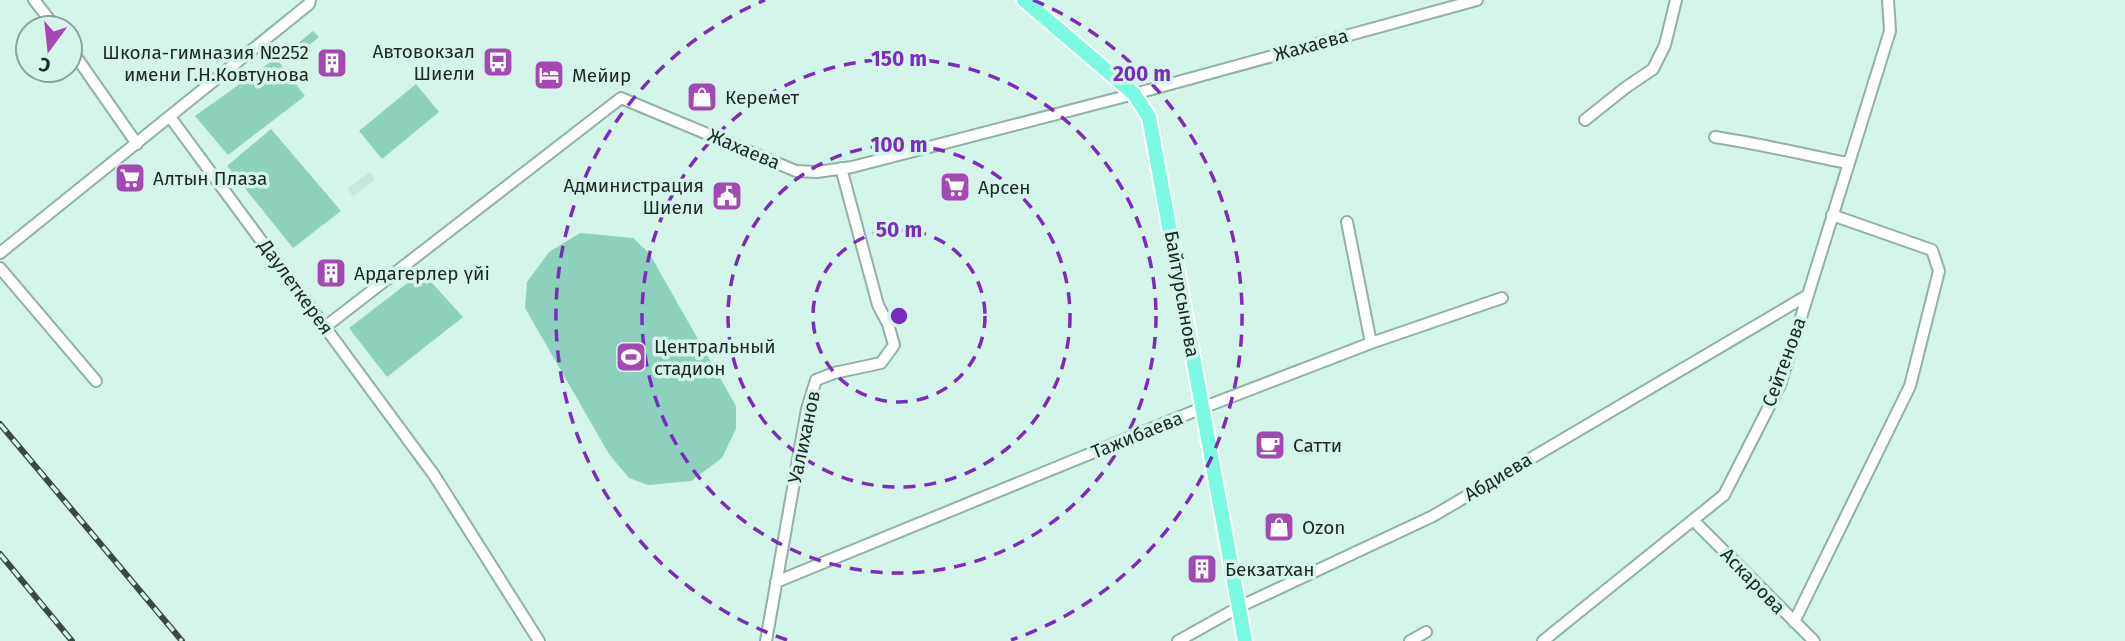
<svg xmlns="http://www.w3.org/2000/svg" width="2125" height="641" font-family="'Fira Sans',sans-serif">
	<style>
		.built { fill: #c2eadd }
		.green { fill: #8dd0bc }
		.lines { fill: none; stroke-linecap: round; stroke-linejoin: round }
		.minor-casing { stroke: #91b0a6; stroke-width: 14 }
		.major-casing { stroke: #fff; stroke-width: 18 }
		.minor { stroke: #fff; stroke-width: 10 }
		.major { stroke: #7afbe1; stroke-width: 14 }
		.rail-casing { stroke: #394944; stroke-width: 6 }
		.rail { stroke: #d4f5ea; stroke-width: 3.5; stroke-dasharray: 10; stroke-linecap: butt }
		.ring { fill: none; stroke: #7b2cbf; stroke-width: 3.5; stroke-dasharray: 12 9 }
		.labels { text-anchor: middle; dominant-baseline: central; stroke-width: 7; stroke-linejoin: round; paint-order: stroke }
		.street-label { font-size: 19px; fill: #1c2825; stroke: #d4f5ea }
		.poi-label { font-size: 19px; fill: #1c2825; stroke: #d4f5ea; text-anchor: start }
		.centre { fill: #7b2cbf; stroke: #d4f5ea; stroke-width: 3.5 }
		.ring-label { font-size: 21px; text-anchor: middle; font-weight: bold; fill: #7b2cbf; stroke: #d4f5ea; stroke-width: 7; stroke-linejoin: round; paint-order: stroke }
	</style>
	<rect width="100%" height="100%" fill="#d4f5ea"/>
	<!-- built -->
	<path class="built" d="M 370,172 L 375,180 L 353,196 L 347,189 Z"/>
	<!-- green -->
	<path class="green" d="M 313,31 L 319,37 L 301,52 L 295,46 Z
		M 276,58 L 305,96 L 228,155 L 195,116 Z
		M 416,84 L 439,112 L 382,159 L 359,131 Z
		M 271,129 L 341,211 L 293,248 L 227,166 Z
		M 580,233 L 633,238 L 649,253 L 736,406 L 736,429 L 722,458 L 691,481 L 648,485 L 629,478 L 609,454 L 525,308 L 527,282 L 549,252 Z
		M 422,272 L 463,317 L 387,377 L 349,328 Z"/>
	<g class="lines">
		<!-- minor casing -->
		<g class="minor-casing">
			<path id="minor" d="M 34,0 L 56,28
				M 70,48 L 137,144
				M 170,117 L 434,475 L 539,641
				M 1585,120 L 1625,88 L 1653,69 L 1665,45 L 1676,0
				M 1715,137 C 1760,144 1803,154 1847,163
				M 1347,222 L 1371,343
				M 0,253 L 309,4 L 310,0
				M 0,268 L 96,381
				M 325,327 L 621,98 L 796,171 L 817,172 L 852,167 L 1134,94 L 1477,0
				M 1693,520 L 1814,641
				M 776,582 L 1202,408 L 1371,343 L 1502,298
				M 1794,622 L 1910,386 L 1939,271 L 1932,250 L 1832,215
				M 766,641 L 807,409 L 816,380 L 834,373 L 881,363 L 894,345 L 888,324 L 878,305 L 841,168
				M 1178,641 L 1239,607 L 1433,516 L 1808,295
				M 1410,641 L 1426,632
				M 1543,641 L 1724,495 L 1780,385 L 1890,31 L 1888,0"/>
		</g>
		<!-- major casing -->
		<g class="major-casing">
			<path id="major" d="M 1024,0 L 1134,94 L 1149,117 L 1245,641"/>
		</g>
		<!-- minor -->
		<use href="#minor" class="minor"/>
		<!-- major -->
		<use href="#major" class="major"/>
		<!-- rail casing -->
		<g class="rail-casing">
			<path id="rail" d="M 0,424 L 182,641
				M 0,554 L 72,641"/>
		</g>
		<!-- rail -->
		<use href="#rail" class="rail"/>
	</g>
	<!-- distance rings -->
	<g class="ring">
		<circle cx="899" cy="316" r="86"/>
		<circle cx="899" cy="316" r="171"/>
		<circle cx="899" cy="316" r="257"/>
		<path d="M787 640A343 343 0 0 1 765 0M1033 0A343 343 0 0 1 1011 640"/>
	</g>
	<!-- icons -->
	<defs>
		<g id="bus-square" transform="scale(1.575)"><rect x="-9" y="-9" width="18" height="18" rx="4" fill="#a448b3" stroke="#d4f5ea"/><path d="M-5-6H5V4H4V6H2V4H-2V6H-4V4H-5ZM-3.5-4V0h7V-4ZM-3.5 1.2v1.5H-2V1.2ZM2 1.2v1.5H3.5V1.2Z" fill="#fff"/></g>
		<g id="building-square" transform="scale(1.575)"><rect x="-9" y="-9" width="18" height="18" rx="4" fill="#a448b3" stroke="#d4f5ea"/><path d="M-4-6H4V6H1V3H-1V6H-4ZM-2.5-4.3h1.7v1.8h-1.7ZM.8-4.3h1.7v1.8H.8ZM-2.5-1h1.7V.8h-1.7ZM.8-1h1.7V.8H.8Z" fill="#fff"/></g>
		<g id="hotel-square" transform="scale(1.575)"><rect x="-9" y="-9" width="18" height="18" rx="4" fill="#a448b3" stroke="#d4f5ea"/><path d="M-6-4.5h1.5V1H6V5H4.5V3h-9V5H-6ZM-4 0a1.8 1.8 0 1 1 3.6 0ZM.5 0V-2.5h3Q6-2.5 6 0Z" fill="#fff"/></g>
		<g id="shop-square" transform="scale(1.575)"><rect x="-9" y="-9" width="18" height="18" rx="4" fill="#a448b3" stroke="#d4f5ea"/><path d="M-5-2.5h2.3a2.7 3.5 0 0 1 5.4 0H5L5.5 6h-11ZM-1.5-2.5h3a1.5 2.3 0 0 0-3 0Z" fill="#fff"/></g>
		<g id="supermarket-square" transform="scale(1.575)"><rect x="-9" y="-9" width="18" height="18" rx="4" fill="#a448b3" stroke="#d4f5ea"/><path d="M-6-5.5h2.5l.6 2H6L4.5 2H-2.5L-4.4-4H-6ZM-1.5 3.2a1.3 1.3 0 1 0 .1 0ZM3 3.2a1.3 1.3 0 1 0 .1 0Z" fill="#fff"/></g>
		<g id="civic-square" transform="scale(1.575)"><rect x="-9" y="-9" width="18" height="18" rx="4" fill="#a448b3" stroke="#d4f5ea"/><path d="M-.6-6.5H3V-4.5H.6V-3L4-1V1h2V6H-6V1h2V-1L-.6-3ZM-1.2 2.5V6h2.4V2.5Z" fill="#fff"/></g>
		<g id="stadium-square" transform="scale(1.575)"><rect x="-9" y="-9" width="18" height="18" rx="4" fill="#a448b3" stroke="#d4f5ea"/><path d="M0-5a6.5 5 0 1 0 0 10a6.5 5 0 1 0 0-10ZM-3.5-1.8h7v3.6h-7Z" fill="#fff"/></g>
		<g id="cafe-square" transform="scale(1.575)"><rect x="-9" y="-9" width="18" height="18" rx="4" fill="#a448b3" stroke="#d4f5ea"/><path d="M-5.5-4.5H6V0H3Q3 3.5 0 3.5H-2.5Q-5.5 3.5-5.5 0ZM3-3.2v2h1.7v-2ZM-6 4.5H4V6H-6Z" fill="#fff"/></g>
	</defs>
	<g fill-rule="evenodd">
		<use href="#bus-square" x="498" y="62"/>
		<use href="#building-square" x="332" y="63"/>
		<use href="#hotel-square" x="549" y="75"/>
		<use href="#shop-square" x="702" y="97"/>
		<use href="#supermarket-square" x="130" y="178"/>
		<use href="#supermarket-square" x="955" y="187"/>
		<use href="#civic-square" x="727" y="196"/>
		<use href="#building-square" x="331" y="273"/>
		<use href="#stadium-square" x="631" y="357"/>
		<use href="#cafe-square" x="1270" y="445"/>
		<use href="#shop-square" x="1279" y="527"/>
		<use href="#building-square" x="1202" y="569"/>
	</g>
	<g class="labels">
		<!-- street labels -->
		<g class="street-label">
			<text transform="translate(1311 45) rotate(-15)">Жахаева</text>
			<text transform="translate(744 149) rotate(23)">Жахаева</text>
			<text transform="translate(296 287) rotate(54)">Даулеткерея</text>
			<text transform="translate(1182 294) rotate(80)">Байтурсынова</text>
			<text transform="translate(1784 362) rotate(-70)">Сейтенова</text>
			<text transform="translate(1137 435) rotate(-22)">Тажибаева</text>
			<text transform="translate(804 437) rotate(-78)">Уалиханов</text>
			<text transform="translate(1498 477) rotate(-31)">Абдиева</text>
			<text transform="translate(1753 581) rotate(46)">Аскарова</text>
		</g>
		<!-- poi labels -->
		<g class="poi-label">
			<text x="475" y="51" text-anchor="end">Автовокзал<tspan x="475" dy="22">Шиели</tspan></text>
			<text x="309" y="52" text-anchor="end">Школа-гимназия №252<tspan x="309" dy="22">имени Г.Н.Ковтунова</tspan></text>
			<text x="572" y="75">Мейир</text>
			<text x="725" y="97">Керемет</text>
			<text x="153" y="178">Алтын Плаза</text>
			<text x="704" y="185" text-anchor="end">Администрация<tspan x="704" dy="22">Шиели</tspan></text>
			<text x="978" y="187">Арсен</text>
			<text x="354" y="273">Ардагерлер үйі</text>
			<text x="654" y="346">Центральный<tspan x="654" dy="22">стадион</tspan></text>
			<text x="1293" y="445">Сатти</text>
			<text x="1302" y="527">Ozon</text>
			<text x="1225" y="569">Бекзатхан</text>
		</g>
	</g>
	<circle cx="899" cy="316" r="10" class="centre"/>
	<g class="ring-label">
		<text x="899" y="66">150 m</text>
		<text x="1142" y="81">200 m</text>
		<text x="899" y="152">100 m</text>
		<text x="899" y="237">50 m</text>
	</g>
	<!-- north arrow -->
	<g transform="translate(49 49) rotate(195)"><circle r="33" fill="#d4f5ea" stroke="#8aa39b" stroke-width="2"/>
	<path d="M0-5L12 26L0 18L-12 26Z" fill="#a448b3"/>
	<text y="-10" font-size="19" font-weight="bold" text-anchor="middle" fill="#1c2825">С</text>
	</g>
</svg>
